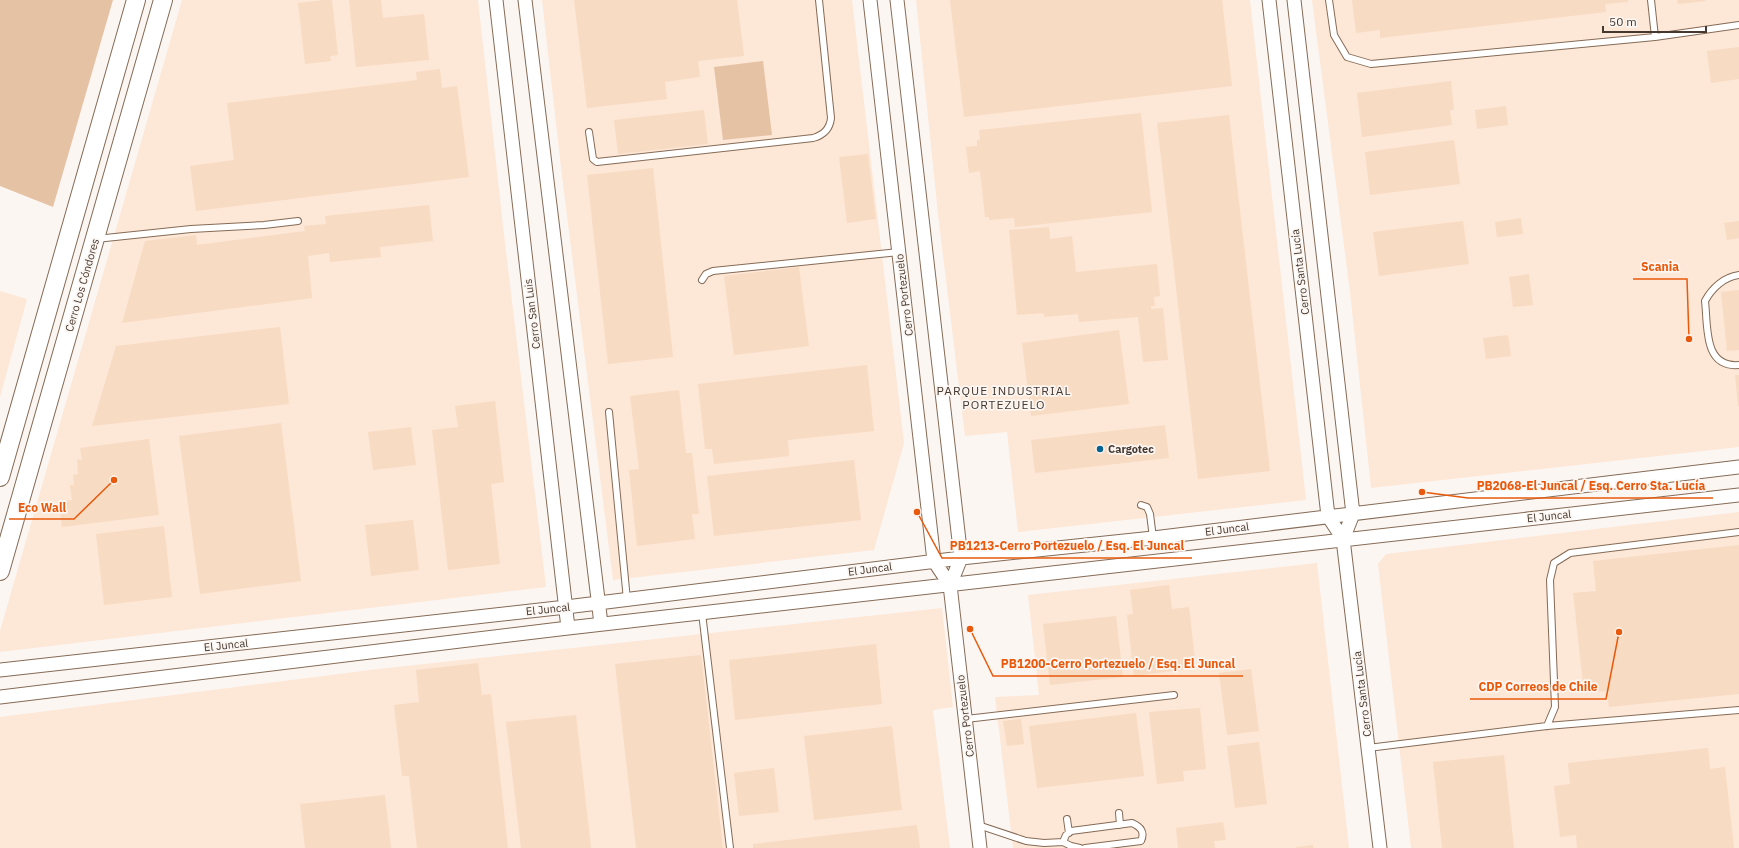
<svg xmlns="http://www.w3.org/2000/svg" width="1739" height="848" font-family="'IBM Plex Sans',sans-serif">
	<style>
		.built { fill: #fde7d6 }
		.green { fill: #e6c2a5 }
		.building { fill: #f8dbc3 }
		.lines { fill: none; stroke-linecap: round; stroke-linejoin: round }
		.lane-casing { stroke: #856b56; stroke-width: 8 }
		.street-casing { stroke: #856b56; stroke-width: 15 }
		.secondary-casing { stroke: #856b56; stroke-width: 20 }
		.lane { stroke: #fff; stroke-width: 6 }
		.street { stroke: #fff; stroke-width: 13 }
		.secondary { stroke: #fff; stroke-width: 18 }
		.poi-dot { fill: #046292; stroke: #fcf6f2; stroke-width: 1.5 }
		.labels { text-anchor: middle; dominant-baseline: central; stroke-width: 3.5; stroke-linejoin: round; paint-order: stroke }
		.street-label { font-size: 11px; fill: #44382f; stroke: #fcf6f2 }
		.poi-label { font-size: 11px; font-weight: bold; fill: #44382f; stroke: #fcf6f2; text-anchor: start }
		.neighbourhood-label { font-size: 12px; letter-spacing: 1px; fill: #44382f; stroke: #fcf6f2 }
		.leader { fill: none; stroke: #e8590c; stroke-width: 1.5 }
		.callout-dot { fill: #e8590c; stroke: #fcf6f2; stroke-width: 1.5 }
		.callout-label { font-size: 12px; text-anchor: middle; font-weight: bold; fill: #e8590c; stroke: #fcf6f2; stroke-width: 3.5; stroke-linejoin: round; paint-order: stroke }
	</style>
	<rect width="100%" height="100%" fill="#fcf6f2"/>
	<!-- built -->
	<path class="built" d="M 182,0 L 478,0 L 503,226 L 546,587 L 0,652 L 0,631 Z
		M 542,0 L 852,0 L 904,443 L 874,550 L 613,580 L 562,176 Z
		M 916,0 L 1250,0 L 1306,500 L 1018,532 L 1007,432 L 965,436 L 938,214 Z
		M 1312,0 L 1739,0 L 1739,447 L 1371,488 L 1350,292 Z
		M 0,291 L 27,299 L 0,397 Z
		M 1739,512 L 1739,848 L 1411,848 L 1378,564 L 1386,554 Z
		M 1317,563 L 1349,848 L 1013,848 L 995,697 L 1039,695 L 1028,595 Z
		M 942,608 L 953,707 L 933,710 L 950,848 L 0,848 L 0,717 L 378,669 Z"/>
	<!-- green -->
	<path class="green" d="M 0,0 L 113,0 L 53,207 L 0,186 Z
		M 763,61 L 772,135 L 723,140 L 714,67 Z"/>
	<!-- building -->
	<path class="building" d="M 324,0 L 332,0 L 338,55 L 330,56 L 331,61 L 305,64 L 298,3 Z
		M 349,0 L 381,0 L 383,18 L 424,14 L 429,60 L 356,67 Z
		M 574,0 L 737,0 L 744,56 L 698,61 L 700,77 L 665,82 L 667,99 L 587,108 Z
		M 950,0 L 1222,0 L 1232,86 L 964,117 Z
		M 1352,0 L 1628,0 L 1628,2 L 1605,4 L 1606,12 L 1380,38 L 1380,30 L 1356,33 Z
		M 1677,0 L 1706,0 L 1706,1 L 1678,4 Z
		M 1739,47 L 1739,79 L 1711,83 L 1707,51 Z
		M 440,69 L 442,88 L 457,86 L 469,177 L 196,211 L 190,166 L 234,160 L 227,103 L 417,80 L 416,72 Z
		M 1451,81 L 1454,110 L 1450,110 L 1452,125 L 1362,137 L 1357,93 Z
		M 1506,106 L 1508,125 L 1477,129 L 1475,110 Z
		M 704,110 L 708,144 L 618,154 L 614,120 Z
		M 1141,113 L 1152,212 L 1015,227 L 1014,218 L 989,220 L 989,217 L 985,217 L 980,171 L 969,173 L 966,147 L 977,146 L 977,140 L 980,140 L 979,130 Z
		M 1229,115 L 1270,471 L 1198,479 L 1157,123 Z
		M 1454,140 L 1460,184 L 1370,195 L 1365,152 Z
		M 868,154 L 876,219 L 847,223 L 839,157 Z
		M 653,168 L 673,357 L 608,364 L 587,175 Z
		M 429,205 L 433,241 L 380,247 L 381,257 L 330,262 L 329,253 L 308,256 L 312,298 L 122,323 L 145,241 L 196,235 L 197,245 L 305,231 L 304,226 L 326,224 L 325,216 Z
		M 1521,218 L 1523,234 L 1497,237 L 1495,222 Z
		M 1463,221 L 1469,264 L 1379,276 L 1373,232 Z
		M 1739,221 L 1739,238 L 1727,240 L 1724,223 Z
		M 1049,227 L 1050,239 L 1072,236 L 1076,272 L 1157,264 L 1160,296 L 1154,297 L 1155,306 L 1151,306 L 1151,309 L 1163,308 L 1168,360 L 1143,362 L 1138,317 L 1079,322 L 1078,314 L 1044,317 L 1044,313 L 1017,315 L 1009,230 Z
		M 799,267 L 809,346 L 734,355 L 724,276 Z
		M 1529,274 L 1533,305 L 1513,307 L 1509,277 Z
		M 1739,290 L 1739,350 L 1727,351 L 1721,292 Z
		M 280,327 L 289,404 L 92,426 L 116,346 Z
		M 1119,330 L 1129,404 L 1031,416 L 1022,343 Z
		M 1508,335 L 1511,356 L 1486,359 L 1483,338 Z
		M 867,365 L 874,431 L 788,440 L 789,456 L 714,464 L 712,449 L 705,449 L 698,384 Z
		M 1735,375 L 1739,375 L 1739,406 L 1738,406 Z
		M 679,390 L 686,453 L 692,453 L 699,514 L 692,514 L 695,539 L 637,546 L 629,470 L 639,469 L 630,396 Z
		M 495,401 L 504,482 L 491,484 L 500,564 L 448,570 L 432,430 L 458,427 L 455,406 Z
		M 281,423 L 301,581 L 200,594 L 179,436 Z
		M 1165,425 L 1169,458 L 1035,473 L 1031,440 Z
		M 411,427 L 416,465 L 373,470 L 368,432 Z
		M 149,439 L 159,515 L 62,527 L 60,511 L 64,510 L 63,501 L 72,500 L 70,485 L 74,485 L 73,475 L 78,474 L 77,459 L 82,460 L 80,448 Z
		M 854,460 L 861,520 L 714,536 L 707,476 Z
		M 413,520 L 419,570 L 371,576 L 365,525 Z
		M 164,526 L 172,597 L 104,605 L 96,534 Z
		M 1739,545 L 1739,694 L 1609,707 L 1607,691 L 1584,693 L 1573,593 L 1596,591 L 1593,561 Z
		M 1169,585 L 1172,609 L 1189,607 L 1196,668 L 1134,676 L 1127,615 L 1133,614 L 1130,590 Z
		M 1116,616 L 1123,677 L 1050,685 L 1043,624 Z
		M 876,644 L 882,704 L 735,720 L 729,660 Z
		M 701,655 L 723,848 L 636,848 L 615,664 Z
		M 478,663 L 482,695 L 491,694 L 508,848 L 417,848 L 409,776 L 402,776 L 394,705 L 419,702 L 416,670 Z
		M 1251,669 L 1259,731 L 1227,735 L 1219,673 Z
		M 1200,708 L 1206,769 L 1183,771 L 1184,781 L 1157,784 L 1149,712 Z
		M 1136,713 L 1144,776 L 1037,788 L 1029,726 Z
		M 576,715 L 591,848 L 521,848 L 506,722 Z
		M 1021,719 L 1024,744 L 1007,746 L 1003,721 Z
		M 892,726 L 902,810 L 814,820 L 804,736 Z
		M 1259,742 L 1267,804 L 1235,808 L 1227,746 Z
		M 1708,748 L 1710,769 L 1725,767 L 1734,848 L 1577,848 L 1576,835 L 1560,837 L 1554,786 L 1570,784 L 1568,763 Z
		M 1504,755 L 1514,848 L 1442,848 L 1433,762 Z
		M 774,768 L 779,812 L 739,816 L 734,773 Z
		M 385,795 L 391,848 L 305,848 L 300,804 Z
		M 1223,822 L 1226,840 L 1214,841 L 1215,848 L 1178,848 L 1176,828 Z
		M 917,825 L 920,848 L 753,848 L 753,844 Z
		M 1313,845 L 1313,848 L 1296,848 L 1296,847 Z"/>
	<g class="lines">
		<!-- lane casing -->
		<g class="lane-casing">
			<path id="lane" d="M 1329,0 L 1334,35 L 1347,57 L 1371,64 L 1655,37 L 1739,25
				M 1651,0 L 1655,37
				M 589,132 L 593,159 L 597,162 L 813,138 C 824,135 830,128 831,118 L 819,0
				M 96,239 L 191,229 L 264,225 L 298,221
				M 1739,275 C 1724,277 1712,288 1705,301 C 1708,326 1703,368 1739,365
				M 702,280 L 706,274 L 713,271 L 899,252
				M 609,412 L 627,600
				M 1141,505 L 1147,507 L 1150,514 L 1153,538
				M 702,613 L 730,848
				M 966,719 L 1174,695
				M 1547,726 L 1555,707 L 1550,580 L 1554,563 L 1570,553 L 1739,532
				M 1368,748 L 1547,726 L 1739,710
				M 1119,813 L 1120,825
				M 1067,819 L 1069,833
				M 978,825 L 1026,841 L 1044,843 L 1063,842 L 1071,846 L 1080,848
				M 1063,842 L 1066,835 L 1071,831 L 1132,823 C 1141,827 1145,832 1141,841 L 1085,848"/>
		</g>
		<!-- street casing -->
		<g class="street-casing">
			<path id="street" d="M 496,0 L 568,628
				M 525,0 L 601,624
				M 870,0 L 934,561 L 950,585 L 980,848
				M 897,0 L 961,558 L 950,585
				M 1269,0 L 1328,516 L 1343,539 L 1380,848
				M 1294,0 L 1353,514 L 1343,539
				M 0,670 L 566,607 L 961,558 L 1153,538 L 1739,467
				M 0,697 L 568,628 L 1739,495"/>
		</g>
		<!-- secondary casing -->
		<g class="secondary-casing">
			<path id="secondary" d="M 0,477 L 136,0
				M 0,571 L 163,0"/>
		</g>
		<!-- lane -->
		<use href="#lane" class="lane"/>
		<!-- street -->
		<use href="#street" class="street"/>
		<!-- secondary -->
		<use href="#secondary" class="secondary"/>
	</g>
	<!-- markers -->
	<circle class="poi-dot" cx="1100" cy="449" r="4"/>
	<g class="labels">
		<!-- street labels -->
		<g class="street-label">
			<text transform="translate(1300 272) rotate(-97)">Cerro Santa Lucía</text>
			<text transform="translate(82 285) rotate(-74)">Cerro Los Cóndores</text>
			<text transform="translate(904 295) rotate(-97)">Cerro Portezuelo</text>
			<text transform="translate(532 314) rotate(-97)">Cerro San Luis</text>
			<text transform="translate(1549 516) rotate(-6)">El Juncal</text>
			<text transform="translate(1227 529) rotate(-7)">El Juncal</text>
			<text transform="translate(870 569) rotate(-7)">El Juncal</text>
			<text transform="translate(548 609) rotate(-6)">El Juncal</text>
			<text transform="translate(226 645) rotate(-6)">El Juncal</text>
			<text transform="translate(1362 694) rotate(-97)">Cerro Santa Lucía</text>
			<text transform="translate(965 716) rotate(-97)">Cerro Portezuelo</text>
		</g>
		<!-- poi labels -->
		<g class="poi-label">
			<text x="1108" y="449">Cargotec</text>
		</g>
		<!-- neighbourhood labels -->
		<g class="neighbourhood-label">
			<text x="1004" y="390">PARQUE INDUSTRIAL<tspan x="1004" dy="14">PORTEZUELO</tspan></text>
		</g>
	</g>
	<!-- callouts -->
	<path class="leader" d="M1689 339L1687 279H1633M1422 492L1468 498H1713M114 480L74 519H9M917 512L942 558H1192M970 629L993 676H1243M1619 632L1606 699H1470"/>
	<g class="callout-dot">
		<circle cx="1689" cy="339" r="4"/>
		<circle cx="1422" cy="492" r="4"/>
		<circle cx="114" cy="480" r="4"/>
		<circle cx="917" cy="512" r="4"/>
		<circle cx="970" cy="629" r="4"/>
		<circle cx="1619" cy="632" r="4"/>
	</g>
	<g class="callout-label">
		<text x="1660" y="271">Scania</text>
		<text x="1591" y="490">PB2068-El Juncal / Esq. Cerro Sta. Lucía</text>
		<text x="42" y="512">Eco Wall</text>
		<text x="1067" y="550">PB1213-Cerro Portezuelo / Esq. El Juncal</text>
		<text x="1118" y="668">PB1200-Cerro Portezuelo / Esq. El Juncal</text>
		<text x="1538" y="691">CDP Correos de Chile</text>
	</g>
	<!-- scale -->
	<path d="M1603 26v6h103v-6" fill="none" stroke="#44382f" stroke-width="2"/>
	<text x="1609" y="26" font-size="12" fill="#44382f" stroke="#fcf6f2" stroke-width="3" paint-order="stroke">50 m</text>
</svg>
